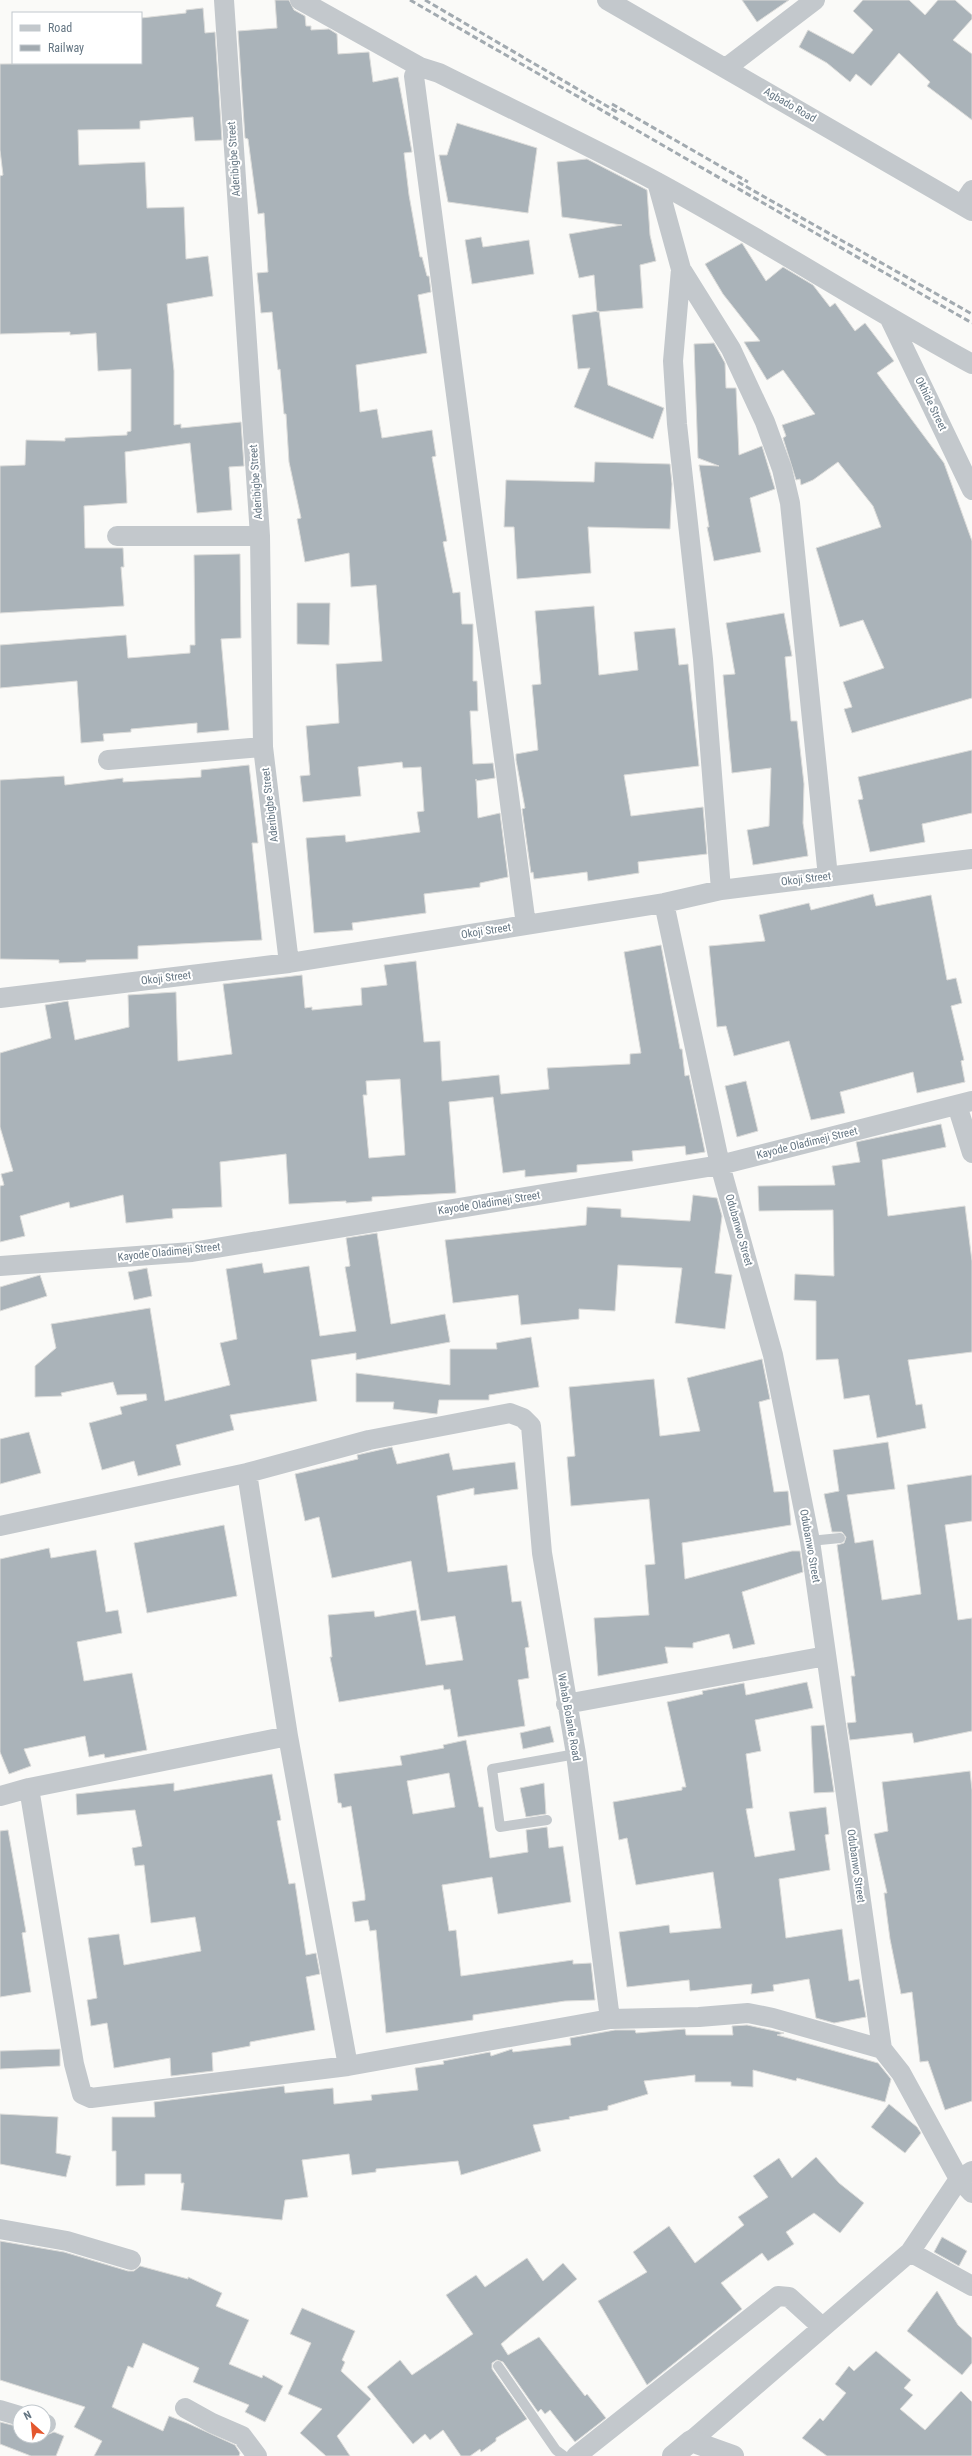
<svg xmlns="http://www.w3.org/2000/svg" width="972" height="2456" font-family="'Roboto Condensed',sans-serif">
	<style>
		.building { fill: #aab3b9; stroke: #dcdcda; fill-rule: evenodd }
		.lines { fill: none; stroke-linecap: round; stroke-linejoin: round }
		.service { stroke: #c3c8cc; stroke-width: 10 }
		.minor { stroke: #c3c8cc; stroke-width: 20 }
		.tertiary { stroke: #c3c8cc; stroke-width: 22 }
		.rail { stroke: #a2aab0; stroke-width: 3; stroke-dasharray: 6 3; stroke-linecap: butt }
		.labels { text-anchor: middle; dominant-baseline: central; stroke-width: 4; stroke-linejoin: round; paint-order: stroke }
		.street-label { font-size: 11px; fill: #657683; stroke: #fff }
	</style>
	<rect width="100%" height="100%" fill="#fafaf8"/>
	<!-- building -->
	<path class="building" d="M 275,0 L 289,0 L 294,10 L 305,16 L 306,26 L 311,26 L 311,30 L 329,29 L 337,34 L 338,54 L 369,52 L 373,82 L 398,77 L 412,152 L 404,153 L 409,195 L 420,257 L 422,257 L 427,276 L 429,276 L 431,292 L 418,295 L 427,353 L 356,365 L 360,412 L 377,409 L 382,438 L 432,430 L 436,456 L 432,457 L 447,541 L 443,542 L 453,593 L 460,592 L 462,624 L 473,624 L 473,681 L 477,681 L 478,711 L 470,711 L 473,764 L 493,763 L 495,778 L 476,781 L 476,779 L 478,818 L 500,813 L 508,877 L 480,883 L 480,887 L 424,894 L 426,913 L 352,923 L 353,930 L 314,933 L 306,838 L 345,835 L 346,842 L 420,832 L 417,812 L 424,811 L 421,767 L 403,768 L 402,762 L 358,767 L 361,796 L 303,802 L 300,776 L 310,775 L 306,726 L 339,723 L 336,664 L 382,661 L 376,585 L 351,587 L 349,553 L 305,562 L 297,519 L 301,518 L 289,462 L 286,414 L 284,414 L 280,369 L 278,370 L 272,312 L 261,313 L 257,273 L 268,272 L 264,213 L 258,214 L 248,139 L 245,138 L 238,31 L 277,28 Z
		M 742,0 L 789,0 L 757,22 Z
		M 863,0 L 909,0 L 925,15 L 938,0 L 955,0 L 972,15 L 972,19 L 953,40 L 972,54 L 972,120 L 927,86 L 930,82 L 899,53 L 871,86 L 856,74 L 850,82 L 827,63 L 799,47 L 808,30 L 853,54 L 873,30 L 853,11 Z
		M 203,8 L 205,33 L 215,32 L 222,140 L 195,141 L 193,117 L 140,121 L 140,129 L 78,130 L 79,165 L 145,162 L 147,208 L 184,207 L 186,259 L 208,256 L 213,296 L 167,304 L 174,371 L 174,425 L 181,424 L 181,428 L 241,422 L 244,466 L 229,467 L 232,510 L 197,513 L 190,443 L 125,452 L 127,503 L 84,506 L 85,548 L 123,548 L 124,567 L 121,567 L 124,606 L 0,613 L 0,466 L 25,465 L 26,440 L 65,441 L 65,438 L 127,435 L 127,432 L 131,431 L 131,369 L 98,371 L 96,333 L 70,335 L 70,332 L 0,334 L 0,176 L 3,175 L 0,150 L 0,64 L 141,63 L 141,18 L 186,13 L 186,10 Z
		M 457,123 L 537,148 L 528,213 L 448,202 L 439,155 L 447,155 Z
		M 587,159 L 647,190 L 650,235 L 656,261 L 640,265 L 643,308 L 597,312 L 594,275 L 579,278 L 569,234 L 622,225 L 562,217 L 557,162 Z
		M 481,237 L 483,247 L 529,240 L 534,274 L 472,284 L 465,240 Z
		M 742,243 L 766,281 L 783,267 L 813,285 L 830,307 L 835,303 L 855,331 L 865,323 L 894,361 L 877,373 L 944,463 L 972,541 L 972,698 L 852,733 L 844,709 L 852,707 L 843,682 L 884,668 L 863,620 L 840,627 L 816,548 L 881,527 L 873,506 L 838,462 L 813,480 L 801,485 L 800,479 L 796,480 L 783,438 L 786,436 L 782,425 L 815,414 L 783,370 L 767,380 L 744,342 L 760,341 L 723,294 L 705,264 Z
		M 599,311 L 608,385 L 664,408 L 653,439 L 574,407 L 590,368 L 578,369 L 572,315 Z
		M 714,343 L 725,363 L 726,388 L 736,388 L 739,455 L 762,446 L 775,489 L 750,498 L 761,552 L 714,561 L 707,527 L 709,527 L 699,465 L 719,466 L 698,458 L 694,344 Z
		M 595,462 L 670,464 L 672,484 L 670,529 L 588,527 L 591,573 L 517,579 L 514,527 L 504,527 L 506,480 L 594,482 Z
		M 240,554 L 241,638 L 221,639 L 229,730 L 197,733 L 197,723 L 131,729 L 131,732 L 103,734 L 104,741 L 81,743 L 77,681 L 0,688 L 0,645 L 126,635 L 128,658 L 190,653 L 190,645 L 195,645 L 194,555 Z
		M 297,603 L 330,603 L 329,645 L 297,644 Z
		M 594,606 L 599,675 L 638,670 L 634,632 L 675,628 L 679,665 L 688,664 L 699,766 L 624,775 L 631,816 L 703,807 L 707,854 L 638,862 L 639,873 L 588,881 L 587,872 L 534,879 L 533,872 L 531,873 L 522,809 L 525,808 L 516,760 L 516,754 L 538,750 L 532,685 L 541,684 L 535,611 Z
		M 784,613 L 792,656 L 785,657 L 791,721 L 797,721 L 804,784 L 803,823 L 808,856 L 753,865 L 747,830 L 769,826 L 771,768 L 732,773 L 723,675 L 735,674 L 726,623 Z
		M 972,750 L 972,813 L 922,824 L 925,842 L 870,852 L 858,800 L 863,799 L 858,777 Z
		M 249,765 L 258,843 L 252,843 L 262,940 L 138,946 L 138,959 L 86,960 L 86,962 L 59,963 L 59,960 L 0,959 L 0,780 L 64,776 L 65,785 L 123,778 L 123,782 L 201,777 L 201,770 Z
		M 873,894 L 876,906 L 931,895 L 947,980 L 956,978 L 962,1003 L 951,1006 L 964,1060 L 961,1061 L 965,1082 L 917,1093 L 913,1072 L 840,1092 L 845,1113 L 811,1120 L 789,1041 L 734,1056 L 726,1026 L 717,1027 L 709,946 L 765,941 L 759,915 L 809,903 L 811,910 Z
		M 661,945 L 680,1049 L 682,1049 L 685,1076 L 689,1075 L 705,1152 L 686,1155 L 685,1146 L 632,1151 L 633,1161 L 577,1165 L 577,1172 L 525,1177 L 525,1170 L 503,1173 L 493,1097 L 449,1102 L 456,1193 L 372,1197 L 372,1201 L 346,1203 L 346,1201 L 289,1204 L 286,1154 L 220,1162 L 222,1207 L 172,1209 L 173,1218 L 126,1223 L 123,1195 L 70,1208 L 69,1202 L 20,1216 L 25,1236 L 0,1242 L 0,1186 L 4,1185 L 1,1174 L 13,1171 L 0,1127 L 0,1053 L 51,1038 L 45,1005 L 68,1001 L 75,1040 L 129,1027 L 128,995 L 176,992 L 178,1061 L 232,1054 L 223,984 L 302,975 L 305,1008 L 312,1007 L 312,1010 L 362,1005 L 361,988 L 387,985 L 384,965 L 416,961 L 424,1042 L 440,1041 L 442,1081 L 499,1075 L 501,1094 L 549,1089 L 547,1068 L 630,1064 L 630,1054 L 641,1053 L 624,952 ZM 400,1079 L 405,1155 L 369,1158 L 363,1095 L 367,1095 L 366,1081 Z
		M 746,1081 L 758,1131 L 737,1137 L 725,1086 Z
		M 941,1124 L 946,1147 L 882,1160 L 888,1216 L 965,1206 L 972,1261 L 972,1352 L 908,1360 L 916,1405 L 922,1404 L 926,1428 L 877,1438 L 869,1395 L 844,1399 L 838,1359 L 816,1360 L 816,1301 L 794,1300 L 795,1274 L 834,1276 L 833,1210 L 759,1211 L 758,1186 L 835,1185 L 832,1166 L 860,1162 L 856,1142 Z
		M 693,1195 L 717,1198 L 722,1216 L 715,1273 L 732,1275 L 725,1329 L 675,1323 L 682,1268 L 618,1265 L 615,1311 L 579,1309 L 579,1319 L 521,1325 L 518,1295 L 453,1303 L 445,1240 L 586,1225 L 587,1207 L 621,1209 L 621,1217 L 690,1221 Z
		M 377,1233 L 391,1324 L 445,1314 L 450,1342 L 356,1360 L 356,1353 L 311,1360 L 317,1401 L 230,1415 L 234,1430 L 176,1445 L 181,1465 L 138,1476 L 134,1461 L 102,1470 L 89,1423 L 122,1414 L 120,1407 L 147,1400 L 146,1394 L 117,1395 L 113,1382 L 61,1393 L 62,1396 L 35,1397 L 35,1366 L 56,1348 L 51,1324 L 150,1308 L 165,1401 L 230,1385 L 220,1343 L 237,1339 L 226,1269 L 262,1263 L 264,1273 L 309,1266 L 320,1336 L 356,1331 L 345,1267 L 350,1266 L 346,1238 Z
		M 147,1268 L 152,1296 L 134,1300 L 128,1272 Z
		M 40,1275 L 47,1296 L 0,1311 L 0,1287 Z
		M 531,1337 L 539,1387 L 489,1395 L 489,1400 L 439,1400 L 437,1414 L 393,1409 L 394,1402 L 356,1402 L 356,1373 L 450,1385 L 450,1349 L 497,1349 L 496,1343 Z
		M 762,1359 L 770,1399 L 759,1402 L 774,1492 L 788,1491 L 791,1525 L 682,1543 L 685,1579 L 792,1551 L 800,1551 L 803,1572 L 742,1592 L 755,1644 L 733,1649 L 729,1634 L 693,1643 L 693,1648 L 665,1647 L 668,1663 L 598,1676 L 594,1618 L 649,1615 L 645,1565 L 655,1564 L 649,1499 L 571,1506 L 567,1457 L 575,1456 L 569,1387 L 654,1379 L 660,1436 L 700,1431 L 687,1378 Z
		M 29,1432 L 41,1473 L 0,1484 L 0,1439 Z
		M 888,1442 L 895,1489 L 847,1495 L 855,1543 L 873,1540 L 882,1600 L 921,1594 L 907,1485 L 972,1475 L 972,1521 L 945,1525 L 958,1620 L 972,1618 L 972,1731 L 914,1743 L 912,1733 L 850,1740 L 847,1723 L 856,1722 L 851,1676 L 855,1676 L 837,1545 L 844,1543 L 846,1537 L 842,1532 L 832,1532 L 824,1494 L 839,1491 L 833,1450 Z
		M 392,1447 L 397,1464 L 449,1453 L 453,1470 L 515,1462 L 518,1489 L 474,1495 L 474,1488 L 437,1496 L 448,1572 L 507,1565 L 512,1602 L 521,1601 L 529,1647 L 525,1648 L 529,1678 L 518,1680 L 525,1726 L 458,1737 L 450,1689 L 444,1690 L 443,1685 L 339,1702 L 330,1657 L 332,1657 L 328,1615 L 374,1611 L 375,1617 L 416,1610 L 426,1665 L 463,1660 L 455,1616 L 421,1621 L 411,1561 L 332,1578 L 319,1517 L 305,1521 L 295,1474 L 358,1459 L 357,1455 Z
		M 224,1525 L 237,1596 L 147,1613 L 134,1543 Z
		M 49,1548 L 51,1558 L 96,1550 L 106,1612 L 118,1610 L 122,1633 L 77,1642 L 84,1681 L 132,1673 L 147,1750 L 105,1758 L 104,1754 L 89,1757 L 85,1736 L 24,1749 L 31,1766 L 9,1774 L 0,1752 L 0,1559 Z
		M 807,1682 L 813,1708 L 755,1720 L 761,1751 L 746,1754 L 753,1808 L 746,1809 L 755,1857 L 795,1850 L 789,1812 L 826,1807 L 829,1834 L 825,1835 L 830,1870 L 779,1879 L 786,1938 L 842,1929 L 849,1981 L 859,1979 L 866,2017 L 834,2023 L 816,2018 L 809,1979 L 773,1985 L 774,1991 L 751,1994 L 752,1984 L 690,1991 L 689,1980 L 627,1987 L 619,1932 L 669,1925 L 670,1933 L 721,1928 L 713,1872 L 636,1885 L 627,1838 L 619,1840 L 613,1802 L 682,1790 L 682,1787 L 686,1787 L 667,1702 L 703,1694 L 702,1691 L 744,1683 L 746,1695 Z
		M 824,1725 L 834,1792 L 814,1793 L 811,1726 Z
		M 550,1726 L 554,1742 L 523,1749 L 520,1733 Z
		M 466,1740 L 479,1807 L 483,1807 L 490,1858 L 528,1852 L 526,1830 L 547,1827 L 549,1848 L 563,1846 L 571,1902 L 498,1914 L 492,1877 L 442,1885 L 449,1931 L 456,1930 L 461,1976 L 573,1960 L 573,1964 L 591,1963 L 595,2000 L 565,2001 L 473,2015 L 473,2020 L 386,2033 L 376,1930 L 370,1931 L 368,1920 L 355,1922 L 352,1902 L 365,1900 L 365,1895 L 351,1806 L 342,1808 L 341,1803 L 338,1803 L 334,1774 L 402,1765 L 400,1756 L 444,1748 L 443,1745 ZM 449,1773 L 455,1807 L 413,1814 L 407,1781 Z
		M 970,1771 L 972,1790 L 972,2101 L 945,2110 L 928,2061 L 920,2062 L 912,1992 L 901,1994 L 890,1939 L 884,1893 L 887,1893 L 874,1834 L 888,1831 L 882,1782 Z
		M 272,1774 L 281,1820 L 277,1821 L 289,1884 L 295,1883 L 306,1955 L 316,1953 L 320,1974 L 306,1977 L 315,2030 L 250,2042 L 250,2046 L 212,2053 L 213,2071 L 171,2076 L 170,2058 L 114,2068 L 107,2023 L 91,2026 L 87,2000 L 97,1998 L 88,1938 L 119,1934 L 124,1965 L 201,1951 L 195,1917 L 151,1923 L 144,1865 L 135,1866 L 132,1848 L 142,1846 L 135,1810 L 77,1815 L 76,1794 L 174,1783 L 174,1791 Z
		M 544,1783 L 546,1814 L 526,1817 L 520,1788 Z
		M 8,1830 L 26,1932 L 22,1933 L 31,1992 L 0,1997 L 0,1831 Z
		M 747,2025 L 784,2033 L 777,2035 L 878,2063 L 891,2079 L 885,2102 L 797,2078 L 796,2081 L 753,2070 L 753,2087 L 731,2086 L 731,2082 L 695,2082 L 695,2075 L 644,2081 L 648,2094 L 608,2106 L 608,2110 L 569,2117 L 570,2119 L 533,2125 L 541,2151 L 461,2175 L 458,2161 L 376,2169 L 376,2172 L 352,2175 L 349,2154 L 302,2160 L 308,2197 L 285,2200 L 282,2220 L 181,2210 L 184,2183 L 181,2183 L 181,2174 L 145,2174 L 145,2185 L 116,2186 L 116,2151 L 112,2151 L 112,2117 L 155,2117 L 154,2102 L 284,2086 L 285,2093 L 333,2088 L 334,2104 L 372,2100 L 371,2095 L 418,2090 L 415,2068 L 444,2064 L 443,2061 L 490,2052 L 491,2056 L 512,2049 L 513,2052 L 571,2045 L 570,2038 L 615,2030 L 635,2030 L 636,2033 L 685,2029 L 686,2035 L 733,2035 L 732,2026 Z
		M 60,2049 L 60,2066 L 0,2069 L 0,2051 Z
		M 889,2104 L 917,2127 L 921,2133 L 905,2153 L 871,2127 Z
		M 0,2114 L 58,2117 L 56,2153 L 71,2156 L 66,2177 L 0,2164 Z
		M 816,2157 L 839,2183 L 864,2203 L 840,2233 L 814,2213 L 786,2232 L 794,2244 L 768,2261 L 762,2253 L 721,2283 L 742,2309 L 647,2385 L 598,2301 L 647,2272 L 633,2252 L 669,2226 L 695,2263 L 744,2225 L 738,2217 L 768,2197 L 753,2176 L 779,2158 L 792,2178 Z
		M 942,2237 L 967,2251 L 959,2266 L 934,2252 Z
		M 0,2241 L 64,2252 L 128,2271 L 134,2271 L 140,2266 L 188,2279 L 188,2277 L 222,2293 L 216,2306 L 249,2320 L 229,2364 L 262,2378 L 263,2375 L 283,2386 L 265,2422 L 245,2412 L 249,2405 L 193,2382 L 199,2368 L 143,2343 L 133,2368 L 128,2366 L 112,2407 L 163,2431 L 169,2416 L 187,2423 L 235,2445 L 240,2453 L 239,2456 L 94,2456 L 102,2441 L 74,2427 L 85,2407 L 0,2380 Z
		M 527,2258 L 543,2281 L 563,2263 L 577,2279 L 501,2344 L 508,2355 L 539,2337 L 585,2396 L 587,2394 L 606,2418 L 575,2442 L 550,2410 L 545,2414 L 541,2409 L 538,2412 L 503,2362 L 497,2360 L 492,2363 L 492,2369 L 527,2419 L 496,2438 L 496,2441 L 481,2452 L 480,2449 L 470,2456 L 461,2456 L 443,2430 L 430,2440 L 425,2434 L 413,2444 L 367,2387 L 400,2360 L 412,2375 L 473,2334 L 446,2295 L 476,2275 L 485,2287 Z
		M 937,2291 L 958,2325 L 972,2338 L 972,2363 L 962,2375 L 907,2331 Z
		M 302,2308 L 355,2331 L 342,2360 L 345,2362 L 341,2371 L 371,2399 L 337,2436 L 350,2456 L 326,2456 L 300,2433 L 322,2409 L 288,2394 L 311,2343 L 290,2334 Z
		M 876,2351 L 911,2380 L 904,2388 L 913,2395 L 900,2409 L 925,2430 L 961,2391 L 972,2402 L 972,2456 L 827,2456 L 802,2438 L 820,2418 L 823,2421 L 846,2393 L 835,2384 L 849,2366 L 854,2371 Z
		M 0,2422 L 20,2427 L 20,2436 L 44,2436 L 54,2432 L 64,2436 L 56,2456 L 31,2456 L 0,2444 Z"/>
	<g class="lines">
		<!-- service -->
		<path class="service" d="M 810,1541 L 840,1538
			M 547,1820 L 500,1827 L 492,1769 L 576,1754
			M 498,2366 L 556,2450 L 564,2456"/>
		<!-- minor -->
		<path class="minor" d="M 224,0 L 260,536 L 263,747 L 289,963
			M 300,0 L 420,67 L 439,73 C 511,109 586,144 657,182 C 764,240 866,306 972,364
			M 607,0 L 972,211
			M 420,67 L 414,76 L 526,925
			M 726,68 L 815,0
			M 657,182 L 681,269 L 731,349 L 765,422 L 782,469 L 790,503 L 828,877
			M 962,205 L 972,190
			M 681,269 L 673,361 L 677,424 L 703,659 L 721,890
			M 890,319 L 972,490
			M 117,536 L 260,536
			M 108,760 L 263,747
			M 664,903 L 720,1165 L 773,1355 L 810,1541 L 882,2049 L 901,2073 L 959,2179 L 972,2193
			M 0,998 L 289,963 L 664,903 L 721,890 L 972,859
			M 957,1105 L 972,1153
			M 0,1266 L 192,1252 L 720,1165 L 972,1101
			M 247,1473 L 288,1736 L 348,2066
			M 0,1526 L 247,1473 L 369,1440 L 510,1413 L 523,1418 L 531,1426 L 542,1553 L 576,1754 L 610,2019
			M 566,1704 L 826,1656
			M 29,1788 L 74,2064 L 82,2094 L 91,2098 L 348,2066 L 610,2019 L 699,2017 L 748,2013 L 773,2018 L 882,2049
			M 0,1796 L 29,1788 L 288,1736
			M 0,2229 L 67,2241 L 131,2260
			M 910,2252 L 972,2286
			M 185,2408 L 212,2423 L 242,2436 L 257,2456
			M 0,2410 L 20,2416
			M 44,2424 L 46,2424
			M 691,2441 L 910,2252 L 959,2179 L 972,2171
			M 576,2456 L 778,2296 L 789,2297 L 822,2327"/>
		<!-- tertiary -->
		<path class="tertiary" d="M 673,2456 L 691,2441 L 733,2456"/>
		<!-- rail -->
		<path class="rail" d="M 410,0 L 972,323
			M 425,0 L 617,112
			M 612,104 L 748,182
			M 738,182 L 972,314"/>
	</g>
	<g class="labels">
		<!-- street labels -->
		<g class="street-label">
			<text transform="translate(790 105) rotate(30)">Agbado Road</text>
			<text transform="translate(234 159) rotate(-94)">Aderibigbe Street</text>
			<text transform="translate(931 404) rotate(64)">Okhide Street</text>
			<text transform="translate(256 482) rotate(-94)">Aderibigbe Street</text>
			<text transform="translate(270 805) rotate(-97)">Aderibigbe Street</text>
			<text transform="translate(806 879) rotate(-7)">Okoji Street</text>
			<text transform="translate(486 931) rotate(-9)">Okoji Street</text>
			<text transform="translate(166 978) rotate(-7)">Okoji Street</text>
			<text transform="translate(807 1143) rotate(-14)">Kayode Oladimeji Street</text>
			<text transform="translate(489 1203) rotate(-9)">Kayode Oladimeji Street</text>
			<text transform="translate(739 1230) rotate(74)">Odubanwo Street</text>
			<text transform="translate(169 1252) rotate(-6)">Kayode Oladimeji Street</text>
			<text transform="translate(810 1546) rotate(80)">Odubanwo Street</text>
			<text transform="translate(569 1717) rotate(80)">Wahab Bolanle Road</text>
			<text transform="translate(856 1866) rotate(82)">Odubanwo Street</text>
		</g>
	</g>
	<!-- legend -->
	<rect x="12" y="12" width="130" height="52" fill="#ffffff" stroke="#c1c8cd"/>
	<rect x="20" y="25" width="20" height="6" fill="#c3c8cc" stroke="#c1c8cd"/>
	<text x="48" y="32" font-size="12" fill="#657683">Road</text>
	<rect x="20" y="45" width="20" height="6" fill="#a2aab0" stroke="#c1c8cd"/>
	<text x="48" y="52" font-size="12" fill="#657683">Railway</text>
	<!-- north arrow -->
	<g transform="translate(32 2424) rotate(333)"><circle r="19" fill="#ffffff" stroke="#c1c8cd"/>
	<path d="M0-3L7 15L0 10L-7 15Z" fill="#e4572e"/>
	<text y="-6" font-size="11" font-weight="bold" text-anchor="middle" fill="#657683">N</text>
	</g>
</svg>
